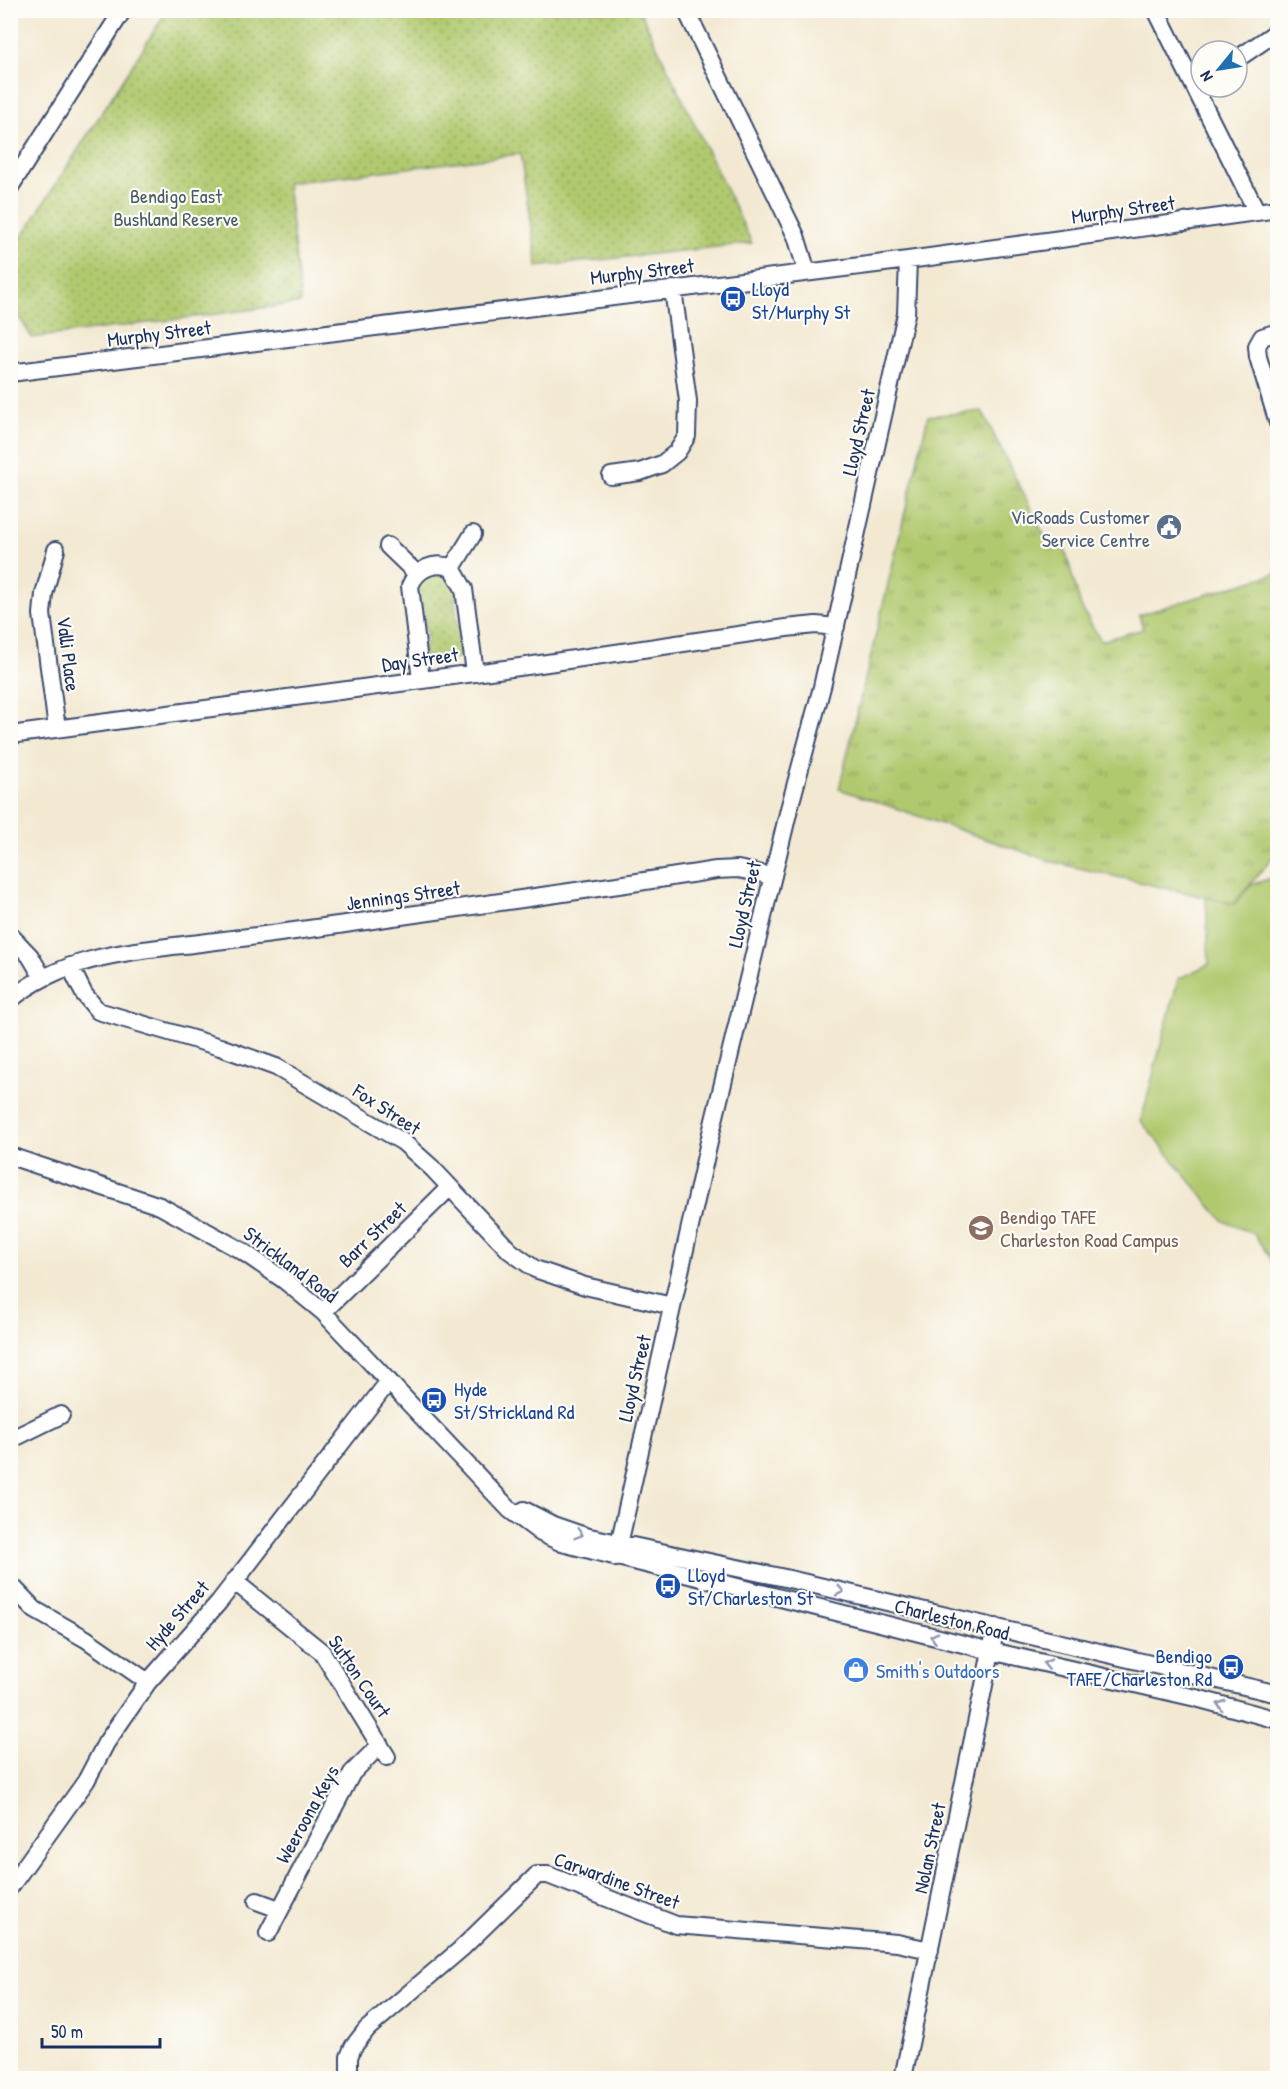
<svg xmlns="http://www.w3.org/2000/svg" width="1288" height="2089" font-family="'Patrick Hand',sans-serif">
	<style>
		.grass { fill: url(#grass-tufts); stroke: #667c66; stroke-width: 1.5 }
		.park { fill: url(#park-dots); stroke: #667c66; stroke-width: 1.5 }
		.pitch { fill: #b1c96e; stroke: #667c66; stroke-width: 1.5 }
		.lines { fill: none; stroke-linecap: round; stroke-linejoin: round }
		.minor-casing { stroke: #3b4b6f; stroke-width: 20 }
		.minor { stroke: #fff; stroke-width: 16 }
		.oneway { stroke: #8d97ae }
		.labels { text-anchor: middle; dominant-baseline: central; stroke-width: 4.5; stroke-linejoin: round; paint-order: stroke }
		.park-label { font-size: 20px; fill: #485d63; stroke: #fdfcf7 }
		.street-label { font-size: 20px; fill: #1b2f5e; stroke: #fdfcf7 }
		.transit-label { font-size: 20px; fill: #164399; stroke: #fdfcf7; text-anchor: start }
		.service-label { font-size: 20px; fill: #4e5e75; stroke: #fdfcf7; text-anchor: end }
		.education-label { font-size: 20px; fill: #785e54; stroke: #fdfcf7; text-anchor: start }
		.shop-label { font-size: 20px; fill: #366cbe; stroke: #fdfcf7; text-anchor: start }
	</style>
	<defs>
		<pattern id="grass-tufts" width="24" height="20" patternUnits="userSpaceOnUse" patternTransform="scale(1.5)"><rect width="24" height="20" fill="#b1c96e"/><path d="M3 7l-1-3M5 7V3M7 7l1-3M15 17l-1-3M17 17v-4M19 17l1-3" fill="none" stroke="#8fa45e"/></pattern>
		<pattern id="park-dots" width="8" height="8" patternUnits="userSpaceOnUse" patternTransform="scale(1.5)"><rect width="8" height="8" fill="#b1c96e"/><path d="M2 2h.1M6 6h.1" fill="none" stroke="#8fa45e" stroke-width="1.8" stroke-linecap="round"/></pattern>
	</defs>
	<rect width="100%" height="100%" fill="#fdfcf7"/>
	<filter id="ink" filterUnits="userSpaceOnUse"><feTurbulence type="fractalNoise" baseFrequency=".0167" numOctaves="2"/><feDisplacementMap in="SourceGraphic" scale="12" xChannelSelector="R" yChannelSelector="G"/><feConvolveMatrix kernelMatrix="1 2 1 2 8 2 1 2 1" color-interpolation-filters="sRGB"/></filter>
	<filter id="wash" filterUnits="userSpaceOnUse"><feTurbulence type="fractalNoise" baseFrequency=".008" numOctaves="4" result="noise"/><feDisplacementMap in="SourceGraphic" scale="24" xChannelSelector="R" yChannelSelector="G"/><feGaussianBlur stdDeviation="1.35" result="paint"/><feColorMatrix in="noise" values="0 0 0 0 0 0 0 0 0 0 0 0 0 0 0 0 0 1.4 0 .05"/><feComposite in="paint" operator="in"/></filter>
	<g filter="url(#wash)">
		<rect width="100%" height="100%" fill="#f3e9d2"/>
		<!-- grass -->
		<path class="grass" d="M 982,411 L 1048,543 L 1064,546 L 1081,607 L 1101,641 L 1143,629 L 1139,615 L 1277,573 L 1277,852 L 1234,904 L 1053,862 L 839,789 L 928,416 Z"/>
		<!-- park -->
		<path class="park" d="M 167,11 L 640,11 L 752,243 L 537,267 L 520,154 L 287,183 L 301,303 L 32,338 L 11,303 L 11,254 Z
			M 438,573 L 447,574 L 460,594 L 455,599 L 458,627 L 466,643 L 466,656 L 429,663 L 422,652 L 427,640 L 422,604 L 415,599 L 415,591 L 426,575 Z"/>
		<!-- pitch -->
		<path class="pitch" d="M 1277,876 L 1278,876 L 1277,1268 L 1254,1234 L 1223,1221 L 1141,1121 L 1178,979 L 1209,964 L 1206,897 L 1234,904 L 1251,885 Z"/>
	</g>
	<g filter="url(#ink)">
		<g class="lines">
			<!-- minor casing -->
			<g class="minor-casing">
				<path id="minor" d="M 686,10 L 796,236 L 807,272
					M 1156,10 L 1257,212
					M 1237,59 L 1278,31
					M 10,187 L 123,10
					M 1278,332 L 1262,337 L 1257,346 L 1258,357 L 1278,423
					M 10,373 L 908,260 L 1278,209
					M 611,476 L 640,472 L 662,464 L 677,452 L 687,436 L 688,401 L 673,289
					M 388,546 L 417,574
					M 56,550 L 44,594 L 42,614 L 57,729
					M 452,568 L 473,534
					M 421,680 L 410,586 C 417,568 435,561 452,568 L 464,589 L 475,673
					M 10,735 L 527,666 L 786,628 L 816,625 L 836,627
					M 10,935 L 30,956 L 43,978
					M 70,966 L 84,994 L 98,1011 L 220,1047 L 276,1067 L 403,1142 L 432,1168 L 510,1251 L 535,1269 L 585,1286 L 672,1306
					M 10,1000 C 67,953 139,951 208,942 C 251,937 295,931 338,925 C 464,907 590,890 716,870 L 738,869 L 773,876
					M 10,1156 L 160,1206 L 242,1251 L 284,1280 L 323,1312 L 510,1510 L 541,1533 L 562,1543 L 991,1651 L 1196,1698 L 1278,1720
					M 323,1312 L 450,1187
					M 10,1440 L 61,1415
					M 524,1510 L 553,1525 L 585,1536 L 785,1578 L 1278,1694
					M 616,1558 L 711,1133 L 789,809 L 822,687 L 906,314 L 908,260
					M 234,1581 L 322,1652 L 387,1757
					M 10,1584 L 35,1610 L 86,1639 L 148,1682
					M 10,1887 L 86,1781 L 106,1743 L 148,1682 L 219,1602 L 389,1381
					M 257,1901 L 279,1909
					M 268,1933 L 352,1773 L 380,1745
					M 349,2078 L 349,2057 L 353,2047 L 367,2029 L 461,1949 L 537,1875 L 548,1875 L 676,1925 L 897,1943 L 930,1950
					M 903,2078 L 996,1627"/>
			</g>
			<!-- minor -->
			<use href="#minor" class="minor"/>
		</g>
		<!-- one-way arrows -->
		<defs><path id="oneway-chevron" d="M-2-3.5L2.5 0L-2 3.5" fill="none" stroke-width="1.6" stroke-linecap="round" stroke-linejoin="round" transform="scale(1.5)"/></defs>
		<g class="oneway">
			<use href="#oneway-chevron" transform="translate(579 1534) rotate(16)"/>
			<use href="#oneway-chevron" transform="translate(840 1591) rotate(13)"/>
			<use href="#oneway-chevron" transform="translate(934 1637) rotate(-166)"/>
			<use href="#oneway-chevron" transform="translate(1047 1664) rotate(-167)"/>
			<use href="#oneway-chevron" transform="translate(1221 1705) rotate(-164)"/>
		</g>
	</g>
	<!-- icons -->
	<defs>
		<g id="bus-disc" transform="scale(1.35)"><circle r="9.5" fill="#1a4fb4" stroke="#fdfcf7"/><path d="M-5-6H5V4H4V6H2V4H-2V6H-4V4H-5ZM-3.5-4V0h7V-4ZM-3.5 1.2v1.5H-2V1.2ZM2 1.2v1.5H3.5V1.2Z" fill="#fff"/></g>
		<g id="civic-disc" transform="scale(1.35)"><circle r="9.5" fill="#5c6f8a" stroke="#fdfcf7"/><path d="M-.6-6.5H3V-4.5H.6V-3L4-1V1h2V6H-6V1h2V-1L-.6-3ZM-1.2 2.5V6h2.4V2.5Z" fill="#fff"/></g>
		<g id="university-disc" transform="scale(1.35)"><circle r="9.5" fill="#8d6e63" stroke="#fdfcf7"/><path d="M0-5L7-2L0 1L-7-2ZM-4 1L0 2.5L4 1V4Q0 6-4 4Z" fill="#fff"/></g>
		<g id="shop-disc" transform="scale(1.35)"><circle r="9.5" fill="#3f7fe0" stroke="#fdfcf7"/><path d="M-5-2.5h2.3a2.7 3.5 0 0 1 5.4 0H5L5.5 6h-11ZM-1.5-2.5h3a1.5 2.3 0 0 0-3 0Z" fill="#fff"/></g>
	</defs>
	<g fill-rule="evenodd">
		<use href="#bus-disc" x="733" y="299"/>
		<use href="#civic-disc" x="1169" y="527"/>
		<use href="#university-disc" x="981" y="1228"/>
		<use href="#bus-disc" x="434" y="1400"/>
		<use href="#bus-disc" x="668" y="1586"/>
		<use href="#bus-disc" x="1231" y="1667"/>
		<use href="#shop-disc" x="856" y="1670"/>
	</g>
	<g class="labels">
		<!-- park labels -->
		<g class="park-label">
			<text x="176" y="195">Bendigo East<tspan x="176" dy="23">Bushland Reserve</tspan></text>
		</g>
		<!-- street labels -->
		<g class="street-label">
			<text transform="translate(1123 209) rotate(-8)">Murphy Street</text>
			<text transform="translate(642 271) rotate(-7)">Murphy Street</text>
			<text transform="translate(159 333) rotate(-7)">Murphy Street</text>
			<text transform="translate(858 432) rotate(-77)">Lloyd Street</text>
			<text transform="translate(69 654) rotate(83)">Valli Place</text>
			<text transform="translate(420 659) rotate(-8)">Day Street</text>
			<text transform="translate(403 895) rotate(-8)">Jennings Street</text>
			<text transform="translate(744 904) rotate(-77)">Lloyd Street</text>
			<text transform="translate(387 1109) rotate(33)">Fox Street</text>
			<text transform="translate(372 1234) rotate(-44)">Barr Street</text>
			<text transform="translate(291 1264) rotate(37)">Strickland Road</text>
			<text transform="translate(634 1378) rotate(-77)">Lloyd Street</text>
			<text transform="translate(177 1615) rotate(-49)">Hyde Street</text>
			<text transform="translate(952 1619) rotate(14)">Charleston Road</text>
			<text transform="translate(360 1676) rotate(56)">Sutton Court</text>
			<text transform="translate(307 1814) rotate(-61)">Weeroona Keys</text>
			<text transform="translate(929 1848) rotate(-78)">Nolan Street</text>
			<text transform="translate(617 1880) rotate(20)">Carwardine Street</text>
		</g>
		<!-- transit labels -->
		<g class="transit-label">
			<text x="752" y="288">Lloyd<tspan x="752" dy="23">St/Murphy St</tspan></text>
			<text x="454" y="1388">Hyde<tspan x="454" dy="23">St/Strickland Rd</tspan></text>
			<text x="688" y="1574">Lloyd<tspan x="688" dy="23">St/Charleston St</tspan></text>
			<text x="1212" y="1655" text-anchor="end">Bendigo<tspan x="1212" dy="23">TAFE/Charleston Rd</tspan></text>
		</g>
		<!-- service labels -->
		<g class="service-label">
			<text x="1150" y="516">VicRoads Customer<tspan x="1150" dy="23">Service Centre</tspan></text>
		</g>
		<!-- education labels -->
		<g class="education-label">
			<text x="1000" y="1216">Bendigo TAFE<tspan x="1000" dy="23">Charleston Road Campus</tspan></text>
		</g>
		<!-- shop labels -->
		<g class="shop-label">
			<text x="876" y="1670">Smith's Outdoors</text>
		</g>
	</g>
	<!-- margin -->
	<rect width="1288" height="2089" fill="none" stroke="#fdfcf7" stroke-width="36"/>
	<!-- north arrow -->
	<g transform="translate(1219 69) rotate(240)"><circle r="28" fill="#fdfcf7" stroke="#a3aaba" stroke-width="1.5"/>
	<path d="M0-4.5L10 22L0 15L-10 22Z" fill="#1f6fb2"/>
	<text y="-9" font-size="16" font-weight="bold" text-anchor="middle" fill="#1b2f5e">N</text>
	</g>
	<!-- scale -->
	<path d="M42 2038v9h118v-9" fill="none" stroke="#1b2f5e" stroke-width="3"/>
	<text x="51" y="2038" font-size="18" fill="#1b2f5e" stroke="#fdfcf7" stroke-width="4.5" paint-order="stroke">50 m</text>
</svg>
